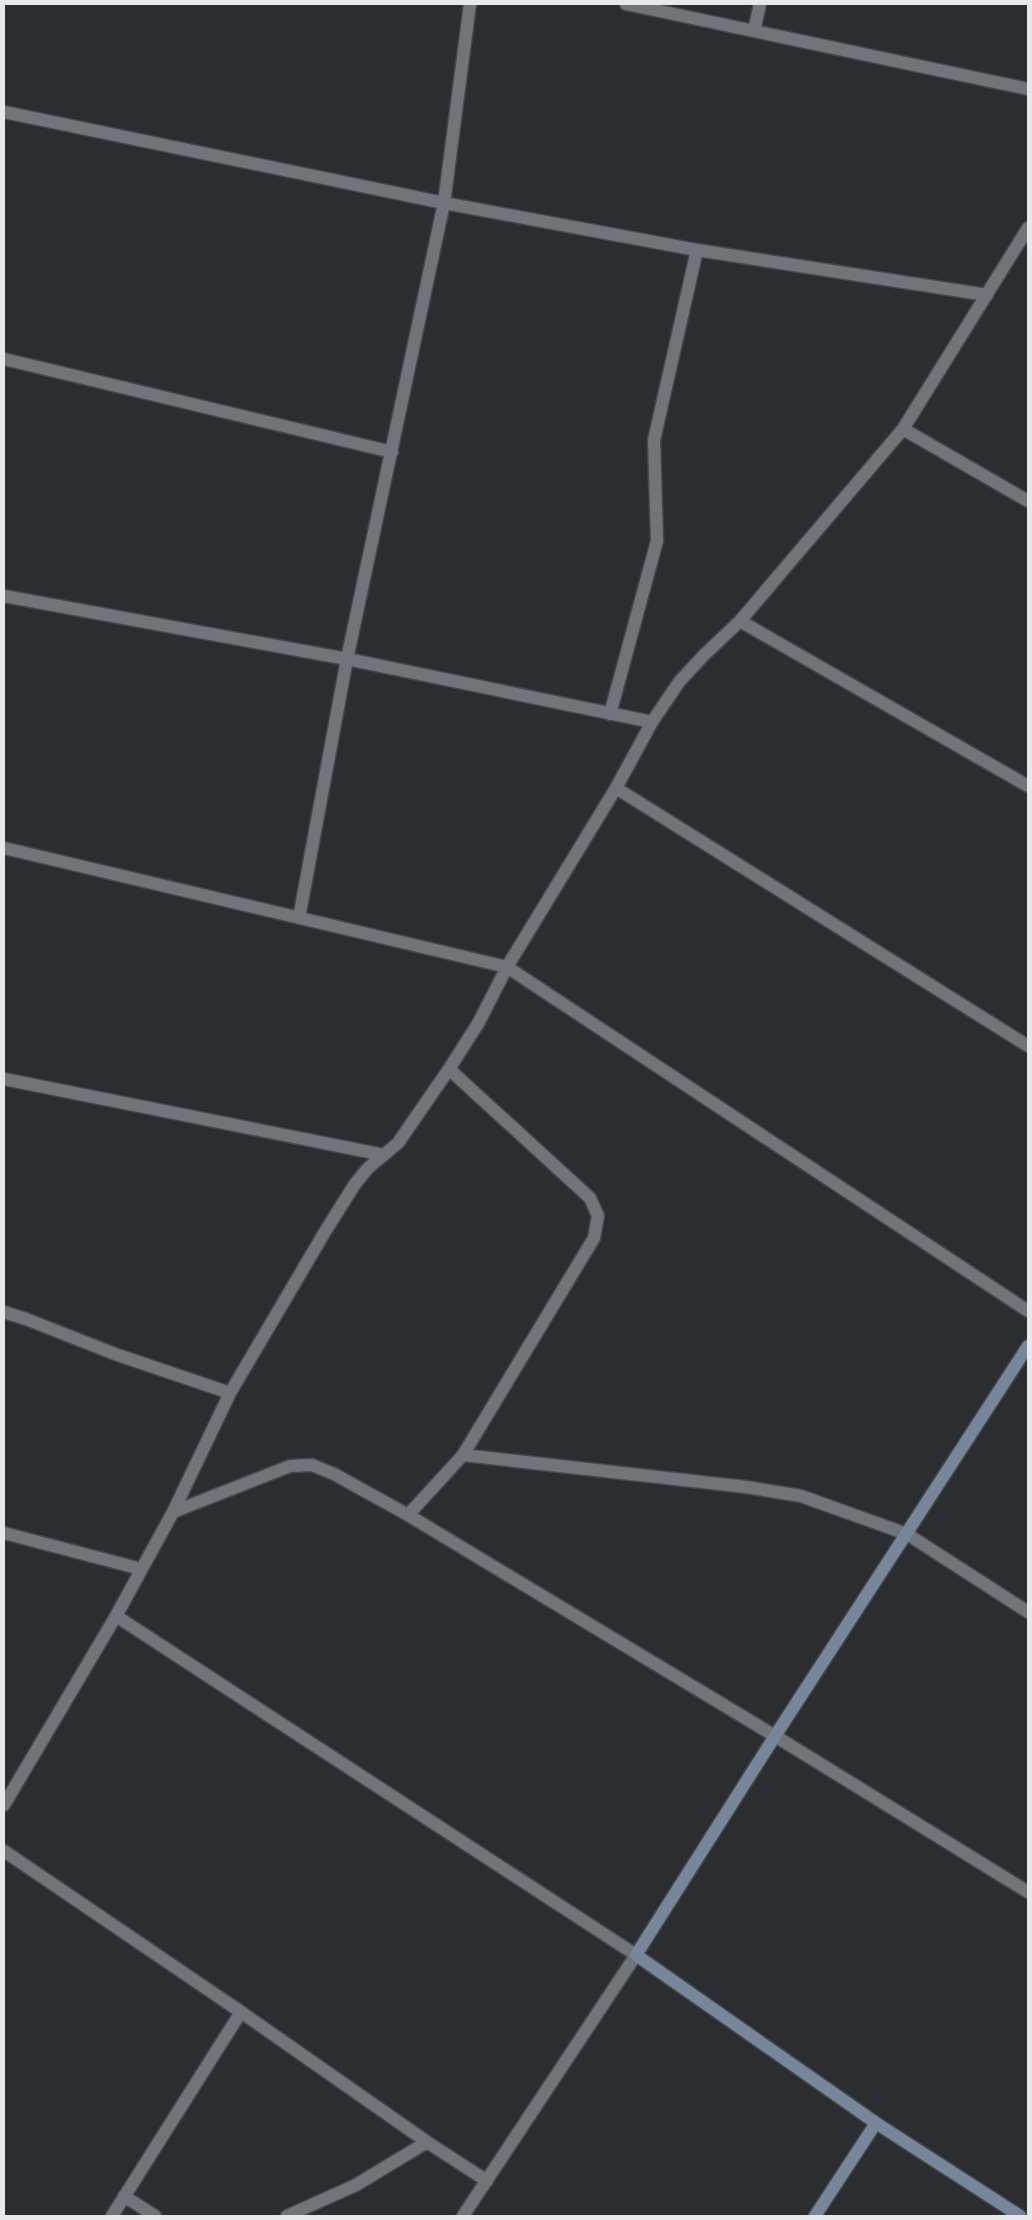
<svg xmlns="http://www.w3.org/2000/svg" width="1032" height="2220" font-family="'Titillium Web',sans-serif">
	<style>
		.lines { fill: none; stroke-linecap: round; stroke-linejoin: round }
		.street-casing { stroke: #46484a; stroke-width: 15 }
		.secondary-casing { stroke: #46484a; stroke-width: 15 }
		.street { stroke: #717478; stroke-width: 12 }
		.secondary { stroke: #78869c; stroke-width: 12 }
	</style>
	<rect width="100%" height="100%" fill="#2b2d30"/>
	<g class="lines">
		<!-- street casing -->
		<g class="street-casing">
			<path id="street" d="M 626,4 L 1028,89
				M 754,31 L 760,4
				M 4,112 L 444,203 L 697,250 L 987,295
				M 4,359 L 392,452
				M 903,429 L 1028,501
				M 4,596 L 347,659 L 652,722
				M 740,621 L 1028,786
				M 610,714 L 657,541 L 654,440 L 697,250
				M 616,788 L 1028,1046
				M 4,848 L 507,967 L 1028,1311
				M 299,918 L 347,659 L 444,203 L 470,4
				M 4,1079 L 384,1155
				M 4,1312 L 26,1319 L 115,1354 L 230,1393
				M 463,1455 L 746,1487 L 801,1496 L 907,1534 L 1028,1612
				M 173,1512 L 290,1466 L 312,1465 L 334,1474 L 408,1515 L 775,1736 L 1028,1892
				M 408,1515 L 463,1455 L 594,1238 L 598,1216 L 590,1198 L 449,1069
				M 4,1533 L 141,1569
				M 116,1616 L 636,1955 L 463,2216
				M 4,1805 L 116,1616 L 173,1512 L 230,1393 L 326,1230 L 355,1184 L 368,1168 L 398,1143 L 449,1069 L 479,1022 L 507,967 L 616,788 L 652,722 L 679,682 L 704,655 L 740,621 L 903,429 L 1028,228
				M 4,1851 L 241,2012 L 427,2142 L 487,2181
				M 124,2196 L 155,2216
				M 112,2216 L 241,2012
				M 287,2216 L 356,2185 L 427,2142"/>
		</g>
		<!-- secondary casing -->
		<g class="secondary-casing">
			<path id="secondary" d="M 815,2216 L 876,2123
				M 1020,2216 L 876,2123 L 636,1955 L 775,1736 L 1028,1346"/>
		</g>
		<!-- street -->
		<use href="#street" class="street"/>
		<!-- secondary -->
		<use href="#secondary" class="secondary"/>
	</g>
	<!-- border -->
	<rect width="1032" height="2220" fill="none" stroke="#e6e8ea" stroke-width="10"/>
</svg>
